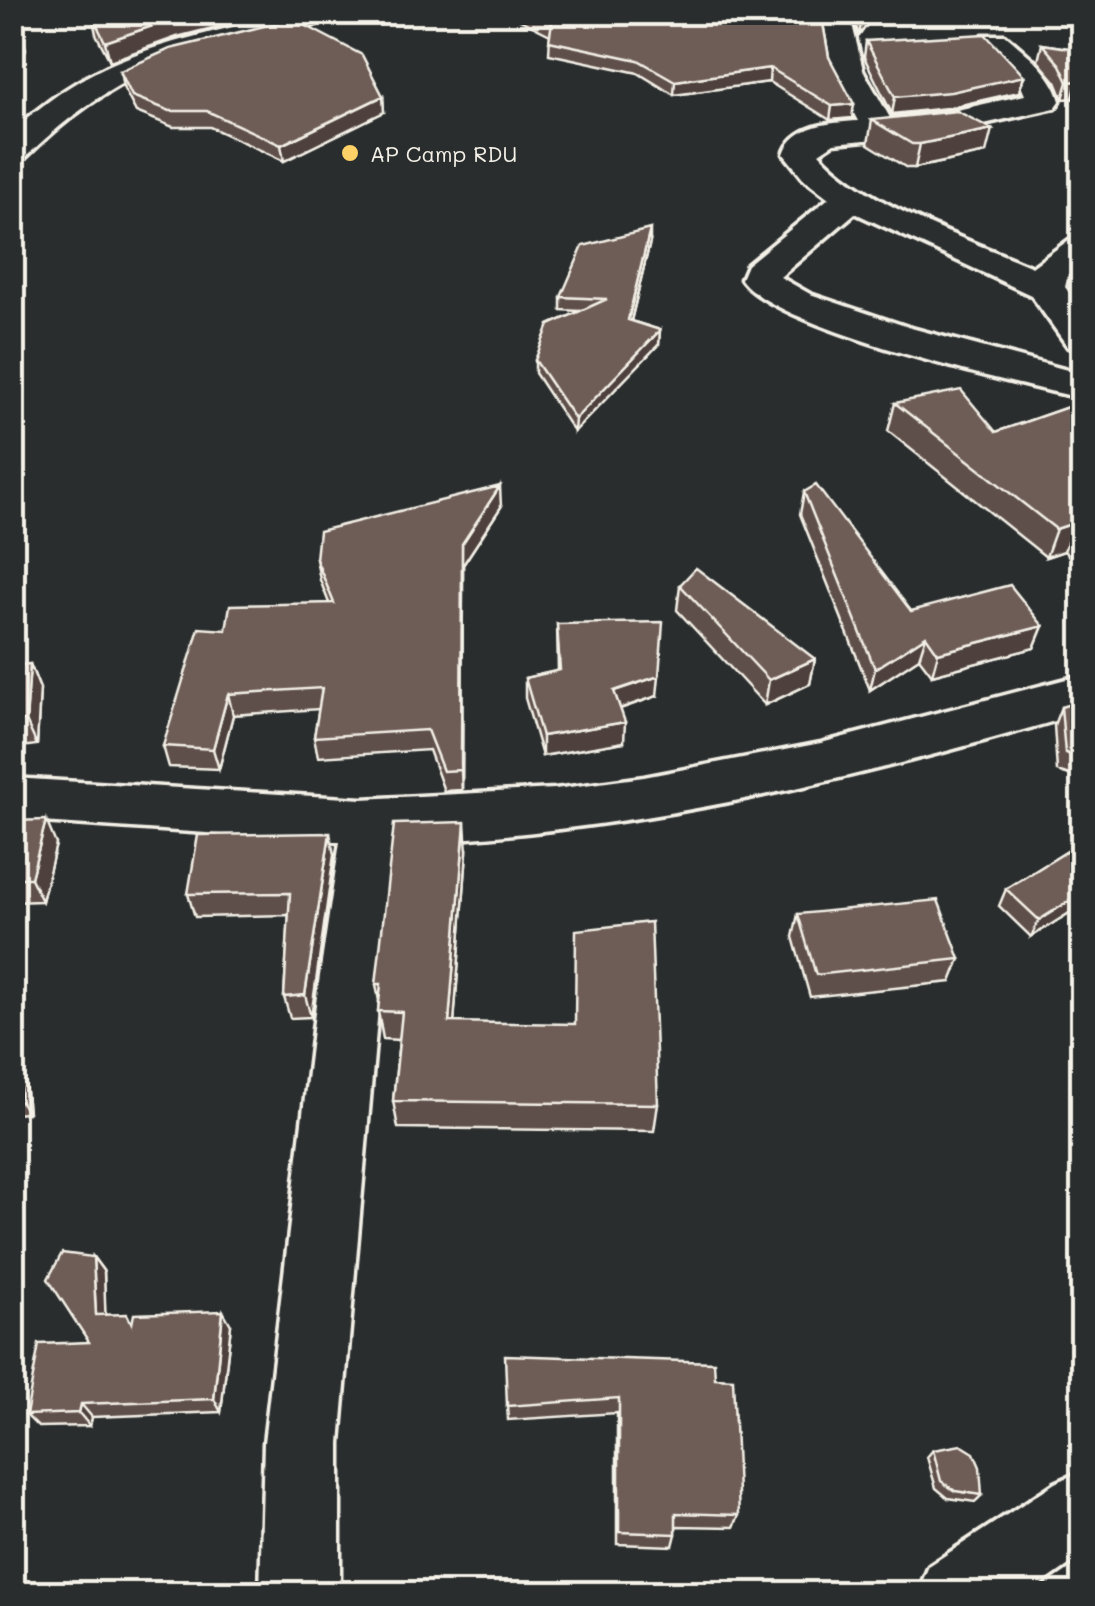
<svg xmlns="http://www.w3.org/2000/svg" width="1095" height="1606" font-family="Mali,sans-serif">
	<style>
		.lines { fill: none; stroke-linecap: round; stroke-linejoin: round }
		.minor-casing { stroke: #f4f1e8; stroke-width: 7 }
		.minor { fill: #2a2d2e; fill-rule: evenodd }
		.wall { fill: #5f4f4b; stroke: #f4f1e8; stroke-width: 2.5 }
		.shaded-wall { fill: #4d403d; stroke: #f4f1e8; stroke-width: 2.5 }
		.building { fill: #6e5c57; stroke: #f4f1e8; stroke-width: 2.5 }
		.poi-dot { fill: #ffd166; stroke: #2a2d2e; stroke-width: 4 }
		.labels { text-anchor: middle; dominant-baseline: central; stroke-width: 8; stroke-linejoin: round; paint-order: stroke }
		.far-poi-label { font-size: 22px; fill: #f4f1e8; stroke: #2a2d2e; text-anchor: start }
	</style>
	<rect width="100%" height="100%" fill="#2a2d2e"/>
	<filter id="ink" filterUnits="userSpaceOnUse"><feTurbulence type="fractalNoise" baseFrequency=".01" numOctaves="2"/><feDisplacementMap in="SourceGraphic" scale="20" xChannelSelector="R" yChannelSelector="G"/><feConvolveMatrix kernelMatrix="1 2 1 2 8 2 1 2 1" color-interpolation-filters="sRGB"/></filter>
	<g filter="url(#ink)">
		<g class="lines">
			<!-- minor casing -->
			<g class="minor-casing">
				<path id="minor" d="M 291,12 L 337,12 C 322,33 190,52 155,67 C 105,89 62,121 24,159 L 12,162 L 12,132 C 104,46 179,43 291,12 Z
					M 819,12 L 849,12 L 863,70 L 890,118 L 948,112 L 1025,95 L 1020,83 L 983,49 L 978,42 L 983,35 L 1005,35 C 1027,54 1052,72 1060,101 L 1055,108 L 948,132 L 834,143 L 819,153 C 866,206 967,239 1032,267 L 1069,240 L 1082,237 L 1082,264 L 1068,274 L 1065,287 L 1082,311 L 1082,350 L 1068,347 L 1031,295 L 855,213 L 780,277 L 810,294 L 911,328 L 1082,374 L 1082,398 C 1017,385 774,328 741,279 L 747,265 L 829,198 L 804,179 L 784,154 C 794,124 831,123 858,121 L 831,70 Z
					M 1082,675 L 1082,713 C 857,779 632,834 396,842 L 379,996 L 340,1443 L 340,1594 L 260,1594 L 264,1443 L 317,996 L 340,842 L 12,820 L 12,778 L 362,799 L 555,789 L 644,777 L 821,743 Z
					M 1082,1471 L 1082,1556 L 1027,1594 L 917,1594 L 929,1566 L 1055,1483 Z"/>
			</g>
			<!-- minor -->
			<use href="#minor" class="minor"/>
		</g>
		<!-- wall -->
		<path class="wall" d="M 100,12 L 259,12 L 260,16 L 177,37 L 110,61 L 96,34 L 92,15 Z
			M 504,12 L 821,12 L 829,57 L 852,118 L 830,120 L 769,82 L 674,95 L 638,73 L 549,54 L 550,35 Z
			M 852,12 L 876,12 L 859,36 Z
			M 866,41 L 1024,76 L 1019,92 L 947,108 L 892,114 L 864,57 Z
			M 1042,44 L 1082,50 L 1082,106 L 1073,98 L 1063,99 L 1056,82 L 1038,61 Z
			M 120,71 L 383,96 L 384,112 L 284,161 L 210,127 L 173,127 L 136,112 L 123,87 Z
			M 872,120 L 986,153 L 915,168 L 907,168 L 868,144 Z
			M 650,242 L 631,321 L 660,330 L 659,344 L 574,432 L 535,373 L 535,360 L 581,311 L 561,310 L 561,297 Z
			M 1082,402 L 1082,570 L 1064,551 L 1046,557 L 888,431 L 895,403 L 996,432 Z
			M 804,492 L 911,611 L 1043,626 L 1034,648 L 932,675 L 919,658 L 870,690 L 800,514 Z
			M 501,507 L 463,565 L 462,790 L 444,791 L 429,750 L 318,757 L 314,737 L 319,709 L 233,715 L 219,769 L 169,767 L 163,746 L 226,630 L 329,603 L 320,580 L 316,559 Z
			M 680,585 L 815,659 L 810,684 L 765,705 L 677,610 Z
			M 557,624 L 657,696 L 620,709 L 624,742 L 542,756 L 525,698 L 525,678 L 558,671 Z
			M 30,664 L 40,689 L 37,745 L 12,748 L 12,666 Z
			M 1061,707 L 1082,711 L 1082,779 L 1057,771 L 1054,725 Z
			M 12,821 L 56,844 L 42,901 L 12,902 Z
			M 1082,842 L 1082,905 L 1031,937 L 999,906 L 1006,889 Z
			M 467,852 L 454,1022 L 658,1104 L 654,1131 L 398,1128 L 393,1101 L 399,1040 L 383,1039 L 378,1011 L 379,1001 L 376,984 Z
			M 334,855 L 311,1017 L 290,1018 L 284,997 L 289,915 L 195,917 L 188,894 Z
			M 798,914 L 960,959 L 951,982 L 810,997 L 793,937 Z
			M 12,1071 L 19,1071 L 25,1082 L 28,1113 L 12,1114 Z
			M 93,1257 L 104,1272 L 105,1315 L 132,1322 L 231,1325 L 221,1412 L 92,1417 L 90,1426 L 38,1427 L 26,1415 L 89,1342 Z
			M 715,1378 L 739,1515 L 734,1527 L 676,1526 L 676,1534 L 673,1546 L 617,1544 L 617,1413 L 508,1420 L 507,1406 Z
			M 933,1450 L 982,1495 L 975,1502 L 948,1498 L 936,1488 L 927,1457 Z"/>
		<!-- shaded-wall -->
		<path class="shaded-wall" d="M 198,12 L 259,12 L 260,16 L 177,37 L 110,61 L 105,42 L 173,19 Z
			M 869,12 L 876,12 L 859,36 L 861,23 Z
			M 20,29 L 26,49 L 12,84 L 12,49 Z
			M 770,68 L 769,82 L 674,95 L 675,81 Z
			M 1024,76 L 1019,92 L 947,108 L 892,114 L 895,97 Z
			M 1077,81 L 1073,98 L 1063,99 L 1068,82 Z
			M 383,96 L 384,112 L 284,161 L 281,145 Z
			M 854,104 L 852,118 L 830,120 L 832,106 Z
			M 992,129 L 986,153 L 915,168 L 920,144 Z
			M 650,229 L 650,242 L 628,333 L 628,320 Z
			M 660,330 L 659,344 L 574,432 L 575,419 Z
			M 500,486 L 501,507 L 463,565 L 462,790 L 461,770 L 462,544 Z
			M 1074,523 L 1064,551 L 1046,557 L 1056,529 Z
			M 1043,626 L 1034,648 L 932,675 L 938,653 Z
			M 926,636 L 919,658 L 870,690 L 875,669 Z
			M 815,659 L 810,684 L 765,705 L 769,680 Z
			M 30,664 L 40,689 L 37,745 L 26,721 Z
			M 659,676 L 657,696 L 613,711 L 614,691 Z
			M 228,694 L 233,715 L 219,769 L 213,749 Z
			M 625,722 L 624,742 L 542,756 L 542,736 Z
			M 46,820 L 56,844 L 42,901 L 31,878 Z
			M 465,822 L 467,852 L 452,1050 L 449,1022 Z
			M 330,833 L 334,855 L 311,1017 L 305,995 Z
			M 1082,893 L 1082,905 L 1031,937 L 1039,920 Z
			M 19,1071 L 25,1082 L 28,1113 L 21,1102 Z
			M 93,1257 L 104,1272 L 106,1330 L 96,1315 Z
			M 223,1311 L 231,1325 L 221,1412 L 214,1399 Z
			M 81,1404 L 92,1417 L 90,1426 L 79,1413 Z
			M 52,1584 L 64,1594 L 50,1594 Z"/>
		<!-- building -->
		<path class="building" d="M 100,12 L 198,12 L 173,19 L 105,42 L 92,15 Z
			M 531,12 L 821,12 L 829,57 L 854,104 L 832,106 L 770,68 L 675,81 L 638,60 L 549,41 L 552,22 Z
			M 858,12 L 869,12 L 861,23 Z
			M 12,18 L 20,29 L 12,49 Z
			M 293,19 L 362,55 L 383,96 L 281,145 L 207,111 L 170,111 L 132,96 L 120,71 L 170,49 Z
			M 985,34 L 1024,76 L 951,92 L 895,97 L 866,41 Z
			M 1042,44 L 1082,50 L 1082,85 L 1077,81 L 1068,82 L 1060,65 Z
			M 957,111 L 992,129 L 920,144 L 912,144 L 872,120 Z
			M 650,229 L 628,320 L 660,330 L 575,419 L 535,360 L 549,325 L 607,299 L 561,297 L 583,246 Z
			M 961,390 L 996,432 L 1082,402 L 1082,531 L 1074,523 L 1056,529 L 895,403 Z
			M 816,485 L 911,611 L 1010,585 L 1043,626 L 938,653 L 926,636 L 875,669 L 804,492 Z
			M 500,486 L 462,544 L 461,770 L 443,771 L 427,730 L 314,737 L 322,688 L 228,694 L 213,749 L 163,746 L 199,628 L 226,630 L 230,605 L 334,603 L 316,559 L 319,531 Z
			M 696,568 L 815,659 L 769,680 L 680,585 Z
			M 663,622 L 659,676 L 614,691 L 625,722 L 542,736 L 525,678 L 560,670 L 557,624 Z
			M 30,664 L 26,721 L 12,722 L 12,666 Z
			M 1074,703 L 1082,711 L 1082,758 L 1065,753 L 1061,707 Z
			M 46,820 L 31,878 L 12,878 L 12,821 Z
			M 465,822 L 449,1022 L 575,1024 L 576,930 L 651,922 L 658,1104 L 393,1101 L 402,1012 L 378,1011 L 381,984 L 376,984 L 394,824 Z
			M 330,833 L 305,995 L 284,997 L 290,893 L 188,894 L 198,835 Z
			M 1082,842 L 1082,893 L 1039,920 L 1006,889 Z
			M 938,900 L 960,959 L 816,975 L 798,914 Z
			M 12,1071 L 19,1071 L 21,1102 L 12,1103 Z
			M 62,1253 L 93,1257 L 96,1315 L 127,1314 L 132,1324 L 134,1314 L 223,1311 L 214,1399 L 81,1404 L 79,1413 L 26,1415 L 39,1344 L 89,1342 L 48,1279 Z
			M 505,1355 L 714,1362 L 715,1378 L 733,1379 L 739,1515 L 676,1513 L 676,1534 L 619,1532 L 619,1398 L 507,1406 Z
			M 961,1445 L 974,1453 L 980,1467 L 982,1495 L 955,1491 L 941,1481 L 933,1450 Z
			M 225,1579 L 229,1594 L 205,1594 Z
			M 52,1584 L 50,1594 L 12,1594 L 12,1586 Z"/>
	</g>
	<!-- markers -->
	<circle class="poi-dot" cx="350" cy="153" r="10"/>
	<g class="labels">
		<!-- far-poi labels -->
		<g class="far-poi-label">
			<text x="370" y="153">AP Camp RDU</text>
		</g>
	</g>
	<!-- margin -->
	<rect width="1095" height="1606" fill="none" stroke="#2a2d2e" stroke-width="50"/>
	<rect x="25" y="25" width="1045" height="1556" fill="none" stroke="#f4f1e8" stroke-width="4" filter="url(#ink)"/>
</svg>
